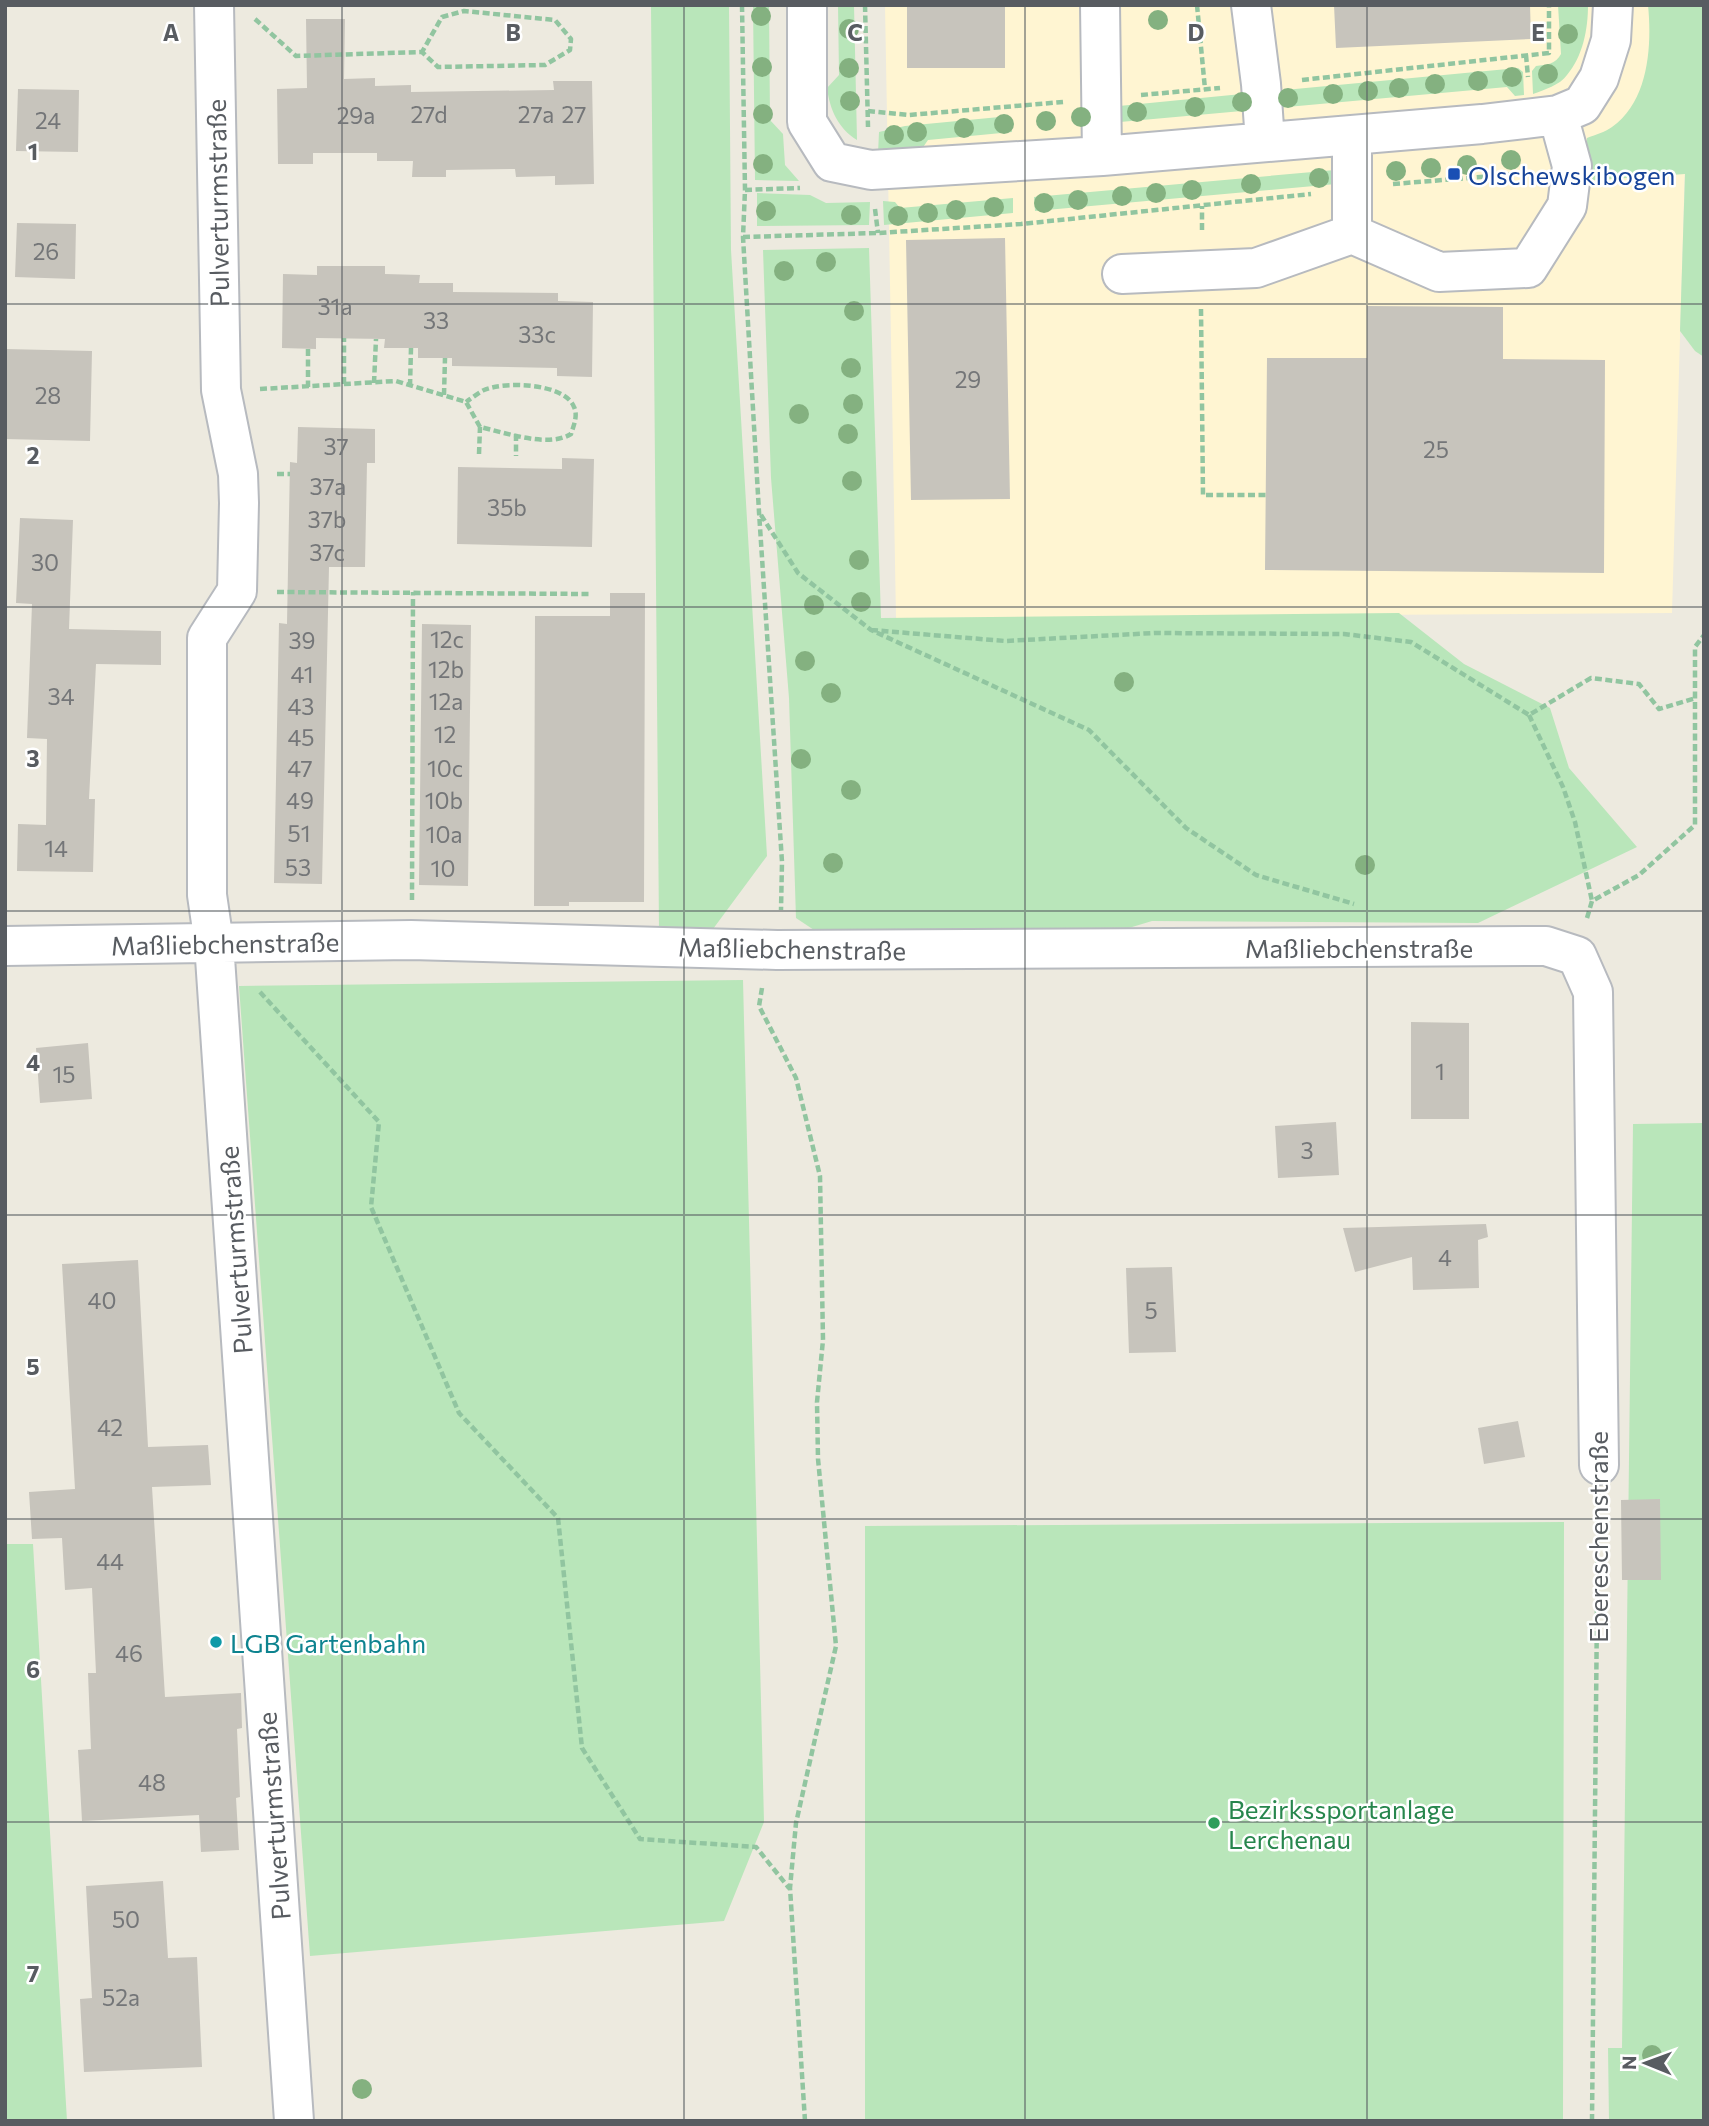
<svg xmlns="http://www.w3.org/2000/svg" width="1709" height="2126" font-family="Commissioner,sans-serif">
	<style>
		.commercial { fill: #fff5d2 }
		.green { fill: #b9e6ba }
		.building { fill: #c7c4bc }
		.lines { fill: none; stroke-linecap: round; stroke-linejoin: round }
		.minor-casing { stroke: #b7babf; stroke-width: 42 }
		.path { stroke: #91c5a0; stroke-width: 4.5; stroke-dasharray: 7 3.5; stroke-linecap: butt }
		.minor { stroke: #fff; stroke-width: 38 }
		.tree { fill: #84b180 }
		.grid { fill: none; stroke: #585c61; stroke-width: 2; stroke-opacity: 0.55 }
		.transit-dot { fill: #1a4fb4; stroke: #fff; stroke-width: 2.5 }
		.culture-dot { fill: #0f9aa8; stroke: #fff; stroke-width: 2.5 }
		.leisure-dot { fill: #2e9e5b; stroke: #fff; stroke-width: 2.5 }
		.labels { text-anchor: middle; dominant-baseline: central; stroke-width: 5; stroke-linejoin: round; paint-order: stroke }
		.number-label { font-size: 23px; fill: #747678 }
		.transit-label { font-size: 26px; fill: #164399; stroke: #fff; text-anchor: start }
		.street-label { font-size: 26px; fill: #585c61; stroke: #fff }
		.culture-label { font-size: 26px; fill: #0d838f; stroke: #fff; text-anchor: start }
		.leisure-label { font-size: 26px; fill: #27864d; stroke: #fff; text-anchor: start }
		.grid-label { font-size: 23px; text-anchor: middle; font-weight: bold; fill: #585c61; stroke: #fff; stroke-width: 5; stroke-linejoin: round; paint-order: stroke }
	</style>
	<rect width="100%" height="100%" fill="#edeadf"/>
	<!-- commercial -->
	<path class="commercial" d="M 885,5 L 1677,5 L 1687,97 L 1672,613 L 896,618 Z"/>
	<!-- green -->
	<path class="green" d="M 651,5 L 729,5 L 731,250 L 767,856 L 713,929 L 659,929 Z
		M 753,5 L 769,5 L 770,120 L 783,134 L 785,165 L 799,181 L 755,180 Z
		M 838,5 L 854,5 L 857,140 C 838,128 830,110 827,88 L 839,75 Z
		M 1558,5 L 1588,5 C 1588,29 1583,56 1567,75 C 1560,85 1544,90 1533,94 L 1532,71 L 1536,66 C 1546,65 1556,64 1561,54 Z
		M 1648,5 L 1704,5 L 1704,357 L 1695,351 L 1680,331 L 1685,174 L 1583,181 L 1587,138 C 1595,135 1605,132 1612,127 C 1649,101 1652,45 1648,5 Z
		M 1518,68 L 1523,72 L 1524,95 L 1515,96 L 1507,87 L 1276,108 L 1274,91 Z
		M 1252,93 L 1253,110 L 1120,122 L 1119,106 Z
		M 1010,116 L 1012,132 L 928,140 L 919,153 L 878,154 L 879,132 L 905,126 Z
		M 1335,170 L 1336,184 L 1035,211 L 1034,197 Z
		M 757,193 L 810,195 L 826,203 L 870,202 L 869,225 L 757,226 Z
		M 1013,198 L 1013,213 L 884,225 L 883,201 L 895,202 L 900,208 Z
		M 869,248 L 881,618 L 1399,613 L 1464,664 L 1550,708 L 1569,768 L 1637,847 L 1478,923 L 1152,921 L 1076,944 L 817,932 L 796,918 L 789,698 L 771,478 L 763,250 Z
		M 743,980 L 764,1822 L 724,1921 L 310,1956 L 239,986 Z
		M 1704,1123 L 1704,2121 L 1609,2121 L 1608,2048 L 1622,2048 L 1633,1124 Z
		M 1564,1522 L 1563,2121 L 865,2121 L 865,1526 Z
		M 5,1544 L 33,1544 L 67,2121 L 5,2121 Z"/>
	<!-- building -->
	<path class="building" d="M 907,5 L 1005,5 L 1005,68 L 907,68 Z
		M 1334,5 L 1530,5 L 1531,39 L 1336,48 Z
		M 306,19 L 345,19 L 344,79 L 375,78 L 375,86 L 411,85 L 411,92 L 554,90 L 553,81 L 592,81 L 594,184 L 555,185 L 555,176 L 516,177 L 515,169 L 446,170 L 446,177 L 412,177 L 413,161 L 377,161 L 377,153 L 313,153 L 313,164 L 278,164 L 277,89 L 307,88 Z
		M 18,89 L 79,90 L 78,152 L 16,151 Z
		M 17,223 L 76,224 L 75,279 L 15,277 Z
		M 1005,238 L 1010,499 L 911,500 L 906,240 Z
		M 317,266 L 385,266 L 385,274 L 420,275 L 419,283 L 453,283 L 453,292 L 558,293 L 558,301 L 593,302 L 592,377 L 557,376 L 557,368 L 452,366 L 452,358 L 418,358 L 418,348 L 384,348 L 385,339 L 316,338 L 316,349 L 282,348 L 283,274 L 317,275 Z
		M 1367,306 L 1503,307 L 1503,359 L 1605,360 L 1604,573 L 1265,570 L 1267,358 L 1367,358 Z
		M 5,349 L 92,351 L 90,441 L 5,439 Z
		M 298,427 L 375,429 L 375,463 L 367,463 L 365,567 L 329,567 L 322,884 L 274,883 L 279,623 L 287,624 L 290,462 L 297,463 Z
		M 562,458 L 594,459 L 592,547 L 457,544 L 458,467 L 562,469 Z
		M 20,518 L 73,520 L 69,629 L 161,631 L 161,665 L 96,664 L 89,799 L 95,799 L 93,872 L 17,871 L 18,824 L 46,825 L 47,739 L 27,738 L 32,604 L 16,603 Z
		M 610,593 L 645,593 L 644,902 L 569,902 L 569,906 L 534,906 L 535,616 L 610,616 Z
		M 422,624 L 471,625 L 468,886 L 419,885 Z
		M 1411,1022 L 1469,1023 L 1469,1119 L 1411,1119 Z
		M 88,1043 L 92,1099 L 40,1103 L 36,1048 Z
		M 1336,1122 L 1339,1175 L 1278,1178 L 1275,1126 Z
		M 1486,1224 L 1488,1237 L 1478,1240 L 1479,1288 L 1413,1290 L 1412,1257 L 1355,1272 L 1343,1228 Z
		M 138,1260 L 148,1447 L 208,1445 L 211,1485 L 152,1487 L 165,1697 L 241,1693 L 242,1728 L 237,1729 L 240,1797 L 236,1798 L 239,1850 L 201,1852 L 199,1815 L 82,1821 L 78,1750 L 91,1749 L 88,1673 L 96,1673 L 92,1588 L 65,1590 L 62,1538 L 32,1539 L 29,1492 L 75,1489 L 62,1264 Z
		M 1172,1267 L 1176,1352 L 1129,1353 L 1126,1268 Z
		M 1518,1421 L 1525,1457 L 1484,1464 L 1478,1428 Z
		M 1660,1499 L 1661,1580 L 1622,1580 L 1621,1500 Z
		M 163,1881 L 168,1958 L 197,1957 L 202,2067 L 84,2072 L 80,1999 L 92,1998 L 86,1886 Z"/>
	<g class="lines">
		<!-- minor casing -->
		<g class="minor-casing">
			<path id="minor" d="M 214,5 L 221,390 L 238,474 L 239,503 L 237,591 L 207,638 L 207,895 L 214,943 L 294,2121
				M 807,5 L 807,122 L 832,162 L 871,170 L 1102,156 L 1482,124 L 1558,115 L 1582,105 L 1599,78 L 1611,40 L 1613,5
				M 1100,5 L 1102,156
				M 1251,5 L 1261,84 L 1265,142
				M 1352,135 L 1352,234 L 1439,272 L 1528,268 L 1567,206 L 1572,166 L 1558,115
				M 1122,274 L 1256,268 L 1352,234
				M 5,946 L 411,940 L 777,950 L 1546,946 L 1577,956 L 1593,992 L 1599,1465"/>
		</g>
		<!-- path -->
		<path class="path" d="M 742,5 L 745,190 L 743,237 L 759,512 L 782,862 L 781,910
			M 865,5 L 868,127
			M 1197,5 L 1205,89
			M 255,19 L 296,56 L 422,52 L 438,67 L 545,65 L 570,50 L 571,39 L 555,20 L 464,11 L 442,17 L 422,52
			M 1526,55 L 1528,77
			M 1302,80 L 1549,53 L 1549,5
			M 1141,95 L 1220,88
			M 868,111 L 909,115 L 1063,102
			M 1393,184 L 1531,173
			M 745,190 L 800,188
			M 875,209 L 878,233
			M 1202,230 L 1202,206
			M 743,237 L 878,233 L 1021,224 L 1311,194
			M 1201,309 L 1203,495 L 1266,495
			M 308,349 L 308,387
			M 374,383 L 376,339
			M 344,384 L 344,338
			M 410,386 L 411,348
			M 260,389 L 396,381 L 466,402 L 480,427 C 507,433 548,448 571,434 C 574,425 578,415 574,407 C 565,383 505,381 484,390 C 478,393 472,398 466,402
			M 444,395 L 445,358
			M 516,434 L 516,456
			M 479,454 L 480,427
			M 277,474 L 290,474
			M 761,515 L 798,573 L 871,630 L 1089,730 L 1186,828 L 1256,875 L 1354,904
			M 277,592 L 590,594
			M 871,630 L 1005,641 L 1154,633 L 1344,634 L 1411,642 L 1529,715 L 1591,678 L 1639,684 L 1659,709 L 1696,698
			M 1529,715 L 1563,787 L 1575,822 L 1592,901
			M 412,900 L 413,592
			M 1587,918 L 1592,901 L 1639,875 L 1695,825 L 1695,647 L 1704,635
			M 762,988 L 759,1006 L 796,1078 L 820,1176 L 823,1340 L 817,1402 L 818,1459 L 836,1646 L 796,1823 L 790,1888 L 805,2121
			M 260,992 L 379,1122 L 371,1207 L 459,1413 L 558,1518 L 582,1748 L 640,1839 L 756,1847 L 789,1888
			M 1592,2121 L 1598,1504"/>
		<!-- minor -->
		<use href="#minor" class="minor"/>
	</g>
	<!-- trees -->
	<g class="tree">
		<circle cx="761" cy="16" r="10"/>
		<circle cx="1158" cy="20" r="10"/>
		<circle cx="849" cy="29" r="10"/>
		<circle cx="1568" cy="34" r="10"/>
		<circle cx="762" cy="67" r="10"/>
		<circle cx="849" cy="68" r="10"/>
		<circle cx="1548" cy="74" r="10"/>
		<circle cx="1512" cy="77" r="10"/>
		<circle cx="1478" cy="81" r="10"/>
		<circle cx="1435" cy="84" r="10"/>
		<circle cx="1399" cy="88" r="10"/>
		<circle cx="1368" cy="91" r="10"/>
		<circle cx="1333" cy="94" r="10"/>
		<circle cx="1288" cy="98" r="10"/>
		<circle cx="850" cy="101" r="10"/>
		<circle cx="1242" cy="102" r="10"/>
		<circle cx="1195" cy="107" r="10"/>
		<circle cx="1137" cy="112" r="10"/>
		<circle cx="763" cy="114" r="10"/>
		<circle cx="1081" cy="117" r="10"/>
		<circle cx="1046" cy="121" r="10"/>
		<circle cx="1004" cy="124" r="10"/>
		<circle cx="964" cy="128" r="10"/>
		<circle cx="917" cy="132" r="10"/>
		<circle cx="894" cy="135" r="10"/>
		<circle cx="1511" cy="160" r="10"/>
		<circle cx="763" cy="164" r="10"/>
		<circle cx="1467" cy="165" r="10"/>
		<circle cx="1431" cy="168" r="10"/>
		<circle cx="1396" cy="171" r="10"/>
		<circle cx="1319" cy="178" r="10"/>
		<circle cx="1251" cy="184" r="10"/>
		<circle cx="1192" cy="190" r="10"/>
		<circle cx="1156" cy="193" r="10"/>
		<circle cx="1122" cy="196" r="10"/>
		<circle cx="1078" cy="200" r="10"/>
		<circle cx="1044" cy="203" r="10"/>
		<circle cx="994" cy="207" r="10"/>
		<circle cx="956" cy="210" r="10"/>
		<circle cx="766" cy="211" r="10"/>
		<circle cx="928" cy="213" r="10"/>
		<circle cx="851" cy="215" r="10"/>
		<circle cx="898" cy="216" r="10"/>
		<circle cx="826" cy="262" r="10"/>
		<circle cx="784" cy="271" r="10"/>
		<circle cx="854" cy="311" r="10"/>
		<circle cx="851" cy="368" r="10"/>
		<circle cx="853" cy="404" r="10"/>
		<circle cx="799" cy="414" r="10"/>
		<circle cx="848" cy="434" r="10"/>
		<circle cx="852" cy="481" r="10"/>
		<circle cx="859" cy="560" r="10"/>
		<circle cx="861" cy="602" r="10"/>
		<circle cx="814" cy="605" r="10"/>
		<circle cx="805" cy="661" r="10"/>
		<circle cx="1124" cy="682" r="10"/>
		<circle cx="831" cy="693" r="10"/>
		<circle cx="801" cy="759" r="10"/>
		<circle cx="851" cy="790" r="10"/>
		<circle cx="833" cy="863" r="10"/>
		<circle cx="1365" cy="865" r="10"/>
		<circle cx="1652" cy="2055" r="10"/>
		<circle cx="362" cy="2089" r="10"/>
	</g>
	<!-- grid -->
	<path class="grid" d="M 342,5 L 342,2121M 684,5 L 684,2121M 1025,5 L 1025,2121M 1367,5 L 1367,2121M 5,304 L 1704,304M 5,607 L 1704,607M 5,911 L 1704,911M 5,1215 L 1704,1215M 5,1519 L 1704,1519M 5,1822 L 1704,1822"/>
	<!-- markers -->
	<rect class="transit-dot" x="1447" y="167" width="14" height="14" rx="3.5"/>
	<circle class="culture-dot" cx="216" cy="1642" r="7"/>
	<circle class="leisure-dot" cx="1214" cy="1823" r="7"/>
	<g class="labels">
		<!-- number labels -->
		<g class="number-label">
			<text x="429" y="114">27d</text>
			<text x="536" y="114">27a</text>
			<text x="574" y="114">27</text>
			<text x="356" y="115">29a</text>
			<text x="48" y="120">24</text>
			<text x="46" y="251">26</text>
			<text x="335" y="306">31a</text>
			<text x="436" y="320">33</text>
			<text x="537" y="334">33c</text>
			<text x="968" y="379">29</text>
			<text x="48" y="395">28</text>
			<text x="336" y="446">37</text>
			<text x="1436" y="449">25</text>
			<text x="328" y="486">37a</text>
			<text x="507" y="507">35b</text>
			<text x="327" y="519">37b</text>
			<text x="327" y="552">37c</text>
			<text x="45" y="562">30</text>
			<text x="447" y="639">12c</text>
			<text x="302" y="640">39</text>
			<text x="446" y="669">12b</text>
			<text x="302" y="674">41</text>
			<text x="61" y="696">34</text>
			<text x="446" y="701">12a</text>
			<text x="301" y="706">43</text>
			<text x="445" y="734">12</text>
			<text x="301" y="737">45</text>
			<text x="300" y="768">47</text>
			<text x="445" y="768">10c</text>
			<text x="300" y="800">49</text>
			<text x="444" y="800">10b</text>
			<text x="299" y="833">51</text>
			<text x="444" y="834">10a</text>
			<text x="56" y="848">14</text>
			<text x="298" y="867">53</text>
			<text x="443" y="868">10</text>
			<text x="1440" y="1071">1</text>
			<text x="64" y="1074">15</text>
			<text x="1307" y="1150">3</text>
			<text x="1445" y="1257">4</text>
			<text x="102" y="1300">40</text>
			<text x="1151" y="1310">5</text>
			<text x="110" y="1427">42</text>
			<text x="110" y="1561">44</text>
			<text x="129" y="1653">46</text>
			<text x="152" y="1782">48</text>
			<text x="126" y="1919">50</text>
			<text x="121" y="1997">52a</text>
		</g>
		<!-- transit labels -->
		<g class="transit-label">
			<text x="1468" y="174">Olschewskibogen</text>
		</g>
		<!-- street labels -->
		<g class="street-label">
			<text transform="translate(217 203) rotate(-91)">Pulverturmstraße</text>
			<text transform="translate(225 943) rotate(-1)">Maßliebchenstraße</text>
			<text x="1359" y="947">Maßliebchenstraße</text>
			<text transform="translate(792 948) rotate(1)">Maßliebchenstraße</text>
			<text transform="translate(235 1250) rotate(-94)">Pulverturmstraße</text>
			<text transform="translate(1597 1537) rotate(-90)">Ebereschenstraße</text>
			<text transform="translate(273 1816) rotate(-94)">Pulverturmstraße</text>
		</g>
		<!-- culture labels -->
		<g class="culture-label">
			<text x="230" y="1642">LGB Gartenbahn</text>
		</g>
		<!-- leisure labels -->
		<g class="leisure-label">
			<text x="1228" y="1808">Bezirkssportanlage<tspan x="1228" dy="30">Lerchenau</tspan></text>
		</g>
	</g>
	<g class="grid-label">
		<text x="171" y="41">A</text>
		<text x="513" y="41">B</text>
		<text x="855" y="41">C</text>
		<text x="1196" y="41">D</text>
		<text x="1538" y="41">E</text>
		<text x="33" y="160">1</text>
		<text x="33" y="464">2</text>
		<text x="33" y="767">3</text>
		<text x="33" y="1071">4</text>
		<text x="33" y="1375">5</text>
		<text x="33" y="1678">6</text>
		<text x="33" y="1982">7</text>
	</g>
	<!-- border -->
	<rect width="1709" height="2126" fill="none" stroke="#585c61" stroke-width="14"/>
	<!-- north arrow -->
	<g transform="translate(1646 2063) rotate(271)" stroke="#ffffff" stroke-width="5" paint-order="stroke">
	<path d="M0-5L12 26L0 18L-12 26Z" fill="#585c61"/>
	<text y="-10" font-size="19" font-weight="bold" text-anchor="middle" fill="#585c61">N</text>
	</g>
</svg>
